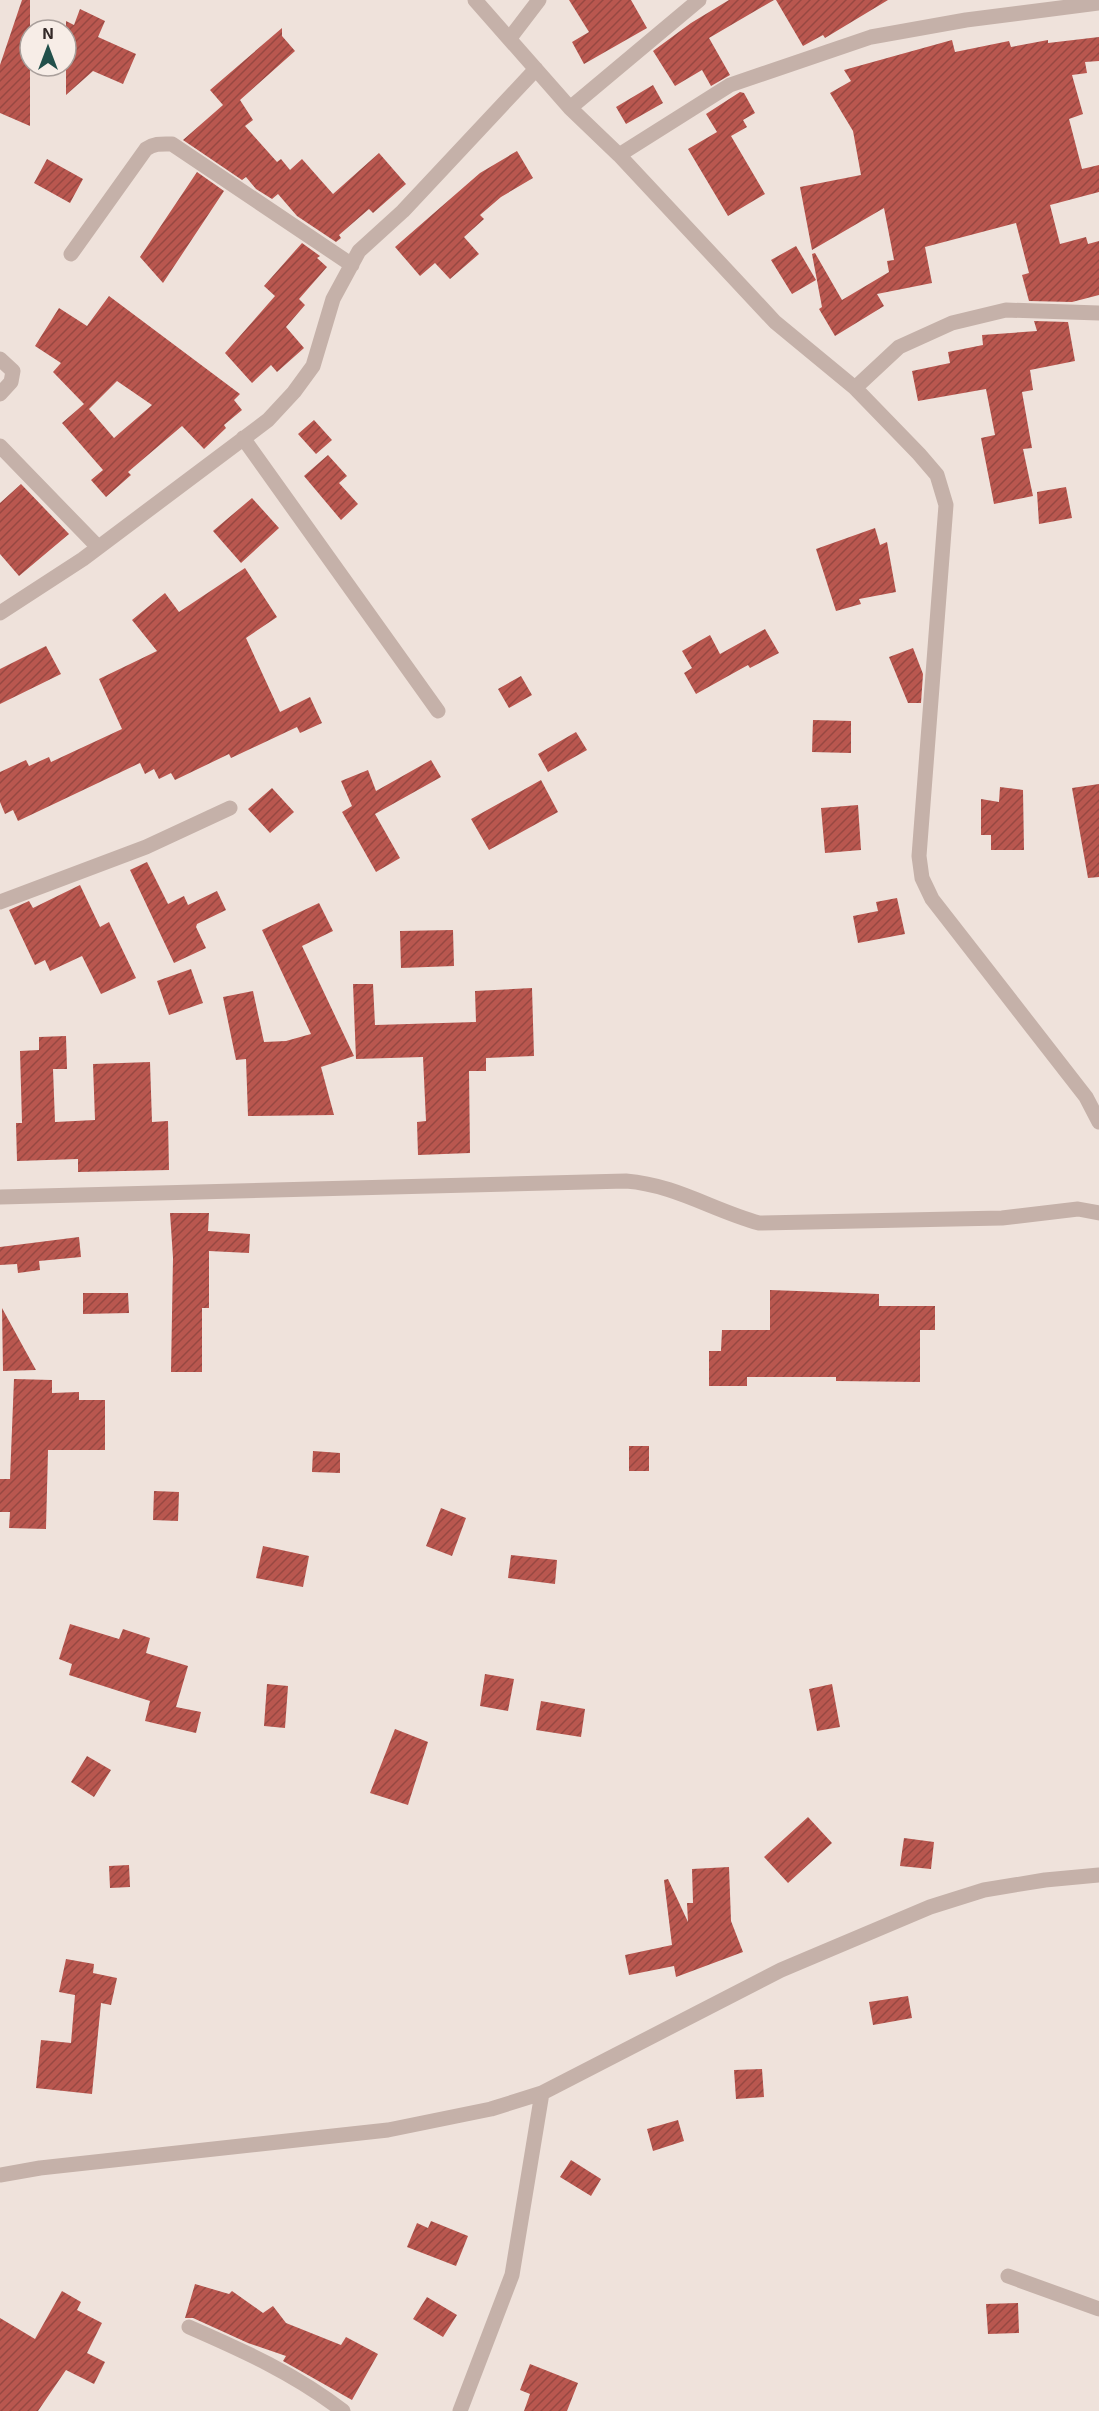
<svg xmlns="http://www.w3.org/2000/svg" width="1099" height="2411" font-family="'Exo 2',sans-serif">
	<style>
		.building { fill: url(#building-hatch); fill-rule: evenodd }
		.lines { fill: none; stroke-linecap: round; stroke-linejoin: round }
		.minor { stroke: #c5b1a9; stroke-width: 15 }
	</style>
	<defs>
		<pattern id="building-hatch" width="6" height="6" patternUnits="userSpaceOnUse" patternTransform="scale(1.5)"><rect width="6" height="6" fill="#b9574f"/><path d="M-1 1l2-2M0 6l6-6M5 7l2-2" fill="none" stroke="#974842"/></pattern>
	</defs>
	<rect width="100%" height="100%" fill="#efe2db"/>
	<!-- building -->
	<path class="building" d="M 22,0 L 30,0 L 30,126 L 0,113 L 0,65 Z
		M 569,0 L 631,0 L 647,28 L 584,64 L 572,42 L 589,32 Z
		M 729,0 L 774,0 L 709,38 L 730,75 L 711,86 L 702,70 L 675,86 L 653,51 L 691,23 Z
		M 776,0 L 888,0 L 825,38 L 823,35 L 803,46 Z
		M 80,9 L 105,21 L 98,37 L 136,54 L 123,84 L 93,71 L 66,95 L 66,21 L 74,25 Z
		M 282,28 L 282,36 L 295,51 L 240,100 L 253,120 L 245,126 L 277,162 L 281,159 L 290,170 L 302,159 L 333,194 L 379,153 L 406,184 L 373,213 L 369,209 L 339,235 L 341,238 L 336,242 L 297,216 L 278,194 L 272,199 L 256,189 L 246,177 L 242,180 L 183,140 L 223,105 L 210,90 Z
		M 1099,37 L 1099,61 L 1085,62 L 1087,73 L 1072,75 L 1083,114 L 1069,119 L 1082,169 L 1099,165 L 1099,192 L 1050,205 L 1060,244 L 1086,237 L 1088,244 L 1099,241 L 1099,295 L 1072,302 L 1029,301 L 1022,275 L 1029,273 L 1016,223 L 925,247 L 932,283 L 877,294 L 884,306 L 835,336 L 819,309 L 822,307 L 812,254 L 815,253 L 842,300 L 889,272 L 887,261 L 894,260 L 884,208 L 812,250 L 800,187 L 861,175 L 853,131 L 830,93 L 851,81 L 844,70 L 952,40 L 955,52 L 1009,41 L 1011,47 L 1048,40 L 1048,43 Z
		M 653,85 L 663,103 L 626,124 L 616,107 Z
		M 740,92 L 744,93 L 755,113 L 743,120 L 747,127 L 731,136 L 765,194 L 728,216 L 688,149 L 717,132 L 706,114 Z
		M 517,151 L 533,178 L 501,197 L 480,215 L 484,219 L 464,237 L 479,254 L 450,279 L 435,263 L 420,276 L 395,247 L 480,173 Z
		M 47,159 L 83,179 L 70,203 L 34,183 Z
		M 197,172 L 224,191 L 163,283 L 140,257 Z
		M 302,243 L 320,256 L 317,258 L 327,267 L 299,299 L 305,305 L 286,327 L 304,348 L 277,372 L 271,365 L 252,383 L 225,353 L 275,296 L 264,286 Z
		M 796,246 L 816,280 L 792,294 L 771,260 Z
		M 109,296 L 240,394 L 234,400 L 242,410 L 224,425 L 226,428 L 204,449 L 182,426 L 128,472 L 131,475 L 106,497 L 91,480 L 103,470 L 62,423 L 84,404 L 53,372 L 61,363 L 35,346 L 59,308 L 87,326 ZM 117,381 L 152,405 L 114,438 L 89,409 Z
		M 1034,321 L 1068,322 L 1075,361 L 1030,370 L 1033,390 L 1022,392 L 1032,448 L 1023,449 L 1033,496 L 994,504 L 981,438 L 995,435 L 986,389 L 918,401 L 912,371 L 950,363 L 948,352 L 983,345 L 982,335 L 1037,331 Z
		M 314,420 L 332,440 L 316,454 L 298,434 Z
		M 328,455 L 347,476 L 339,483 L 358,504 L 341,520 L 304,476 Z
		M 21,484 L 69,534 L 19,576 L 0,554 L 0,503 Z
		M 1066,487 L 1072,518 L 1039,524 L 1037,492 Z
		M 252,498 L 279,528 L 241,563 L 213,531 Z
		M 875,528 L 880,545 L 887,542 L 896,592 L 859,599 L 861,604 L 836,611 L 816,549 Z
		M 245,568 L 277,617 L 246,638 L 280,712 L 310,697 L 322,723 L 300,733 L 297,727 L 231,758 L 229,754 L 175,780 L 171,773 L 159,779 L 154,769 L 145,774 L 140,763 L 18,821 L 13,810 L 5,814 L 0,802 L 0,772 L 26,760 L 29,766 L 49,757 L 51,762 L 122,729 L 99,679 L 157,651 L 132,620 L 165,593 L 179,612 Z
		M 765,629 L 779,653 L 750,668 L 748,665 L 696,694 L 684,673 L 692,668 L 682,651 L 710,635 L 720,654 Z
		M 46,646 L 61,674 L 0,704 L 0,669 Z
		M 913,648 L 923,674 L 921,703 L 908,703 L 889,657 Z
		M 521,676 L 532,695 L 509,708 L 498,689 Z
		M 813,720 L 851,721 L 851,753 L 812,752 Z
		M 576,732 L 587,750 L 548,772 L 538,754 Z
		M 431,760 L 441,777 L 375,814 L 400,858 L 376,872 L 342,812 L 352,806 L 341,781 L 368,770 L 376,791 Z
		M 541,780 L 558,812 L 489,850 L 471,819 Z
		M 1099,784 L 1099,877 L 1088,878 L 1072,788 Z
		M 1000,787 L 1023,790 L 1024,850 L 991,850 L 991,835 L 981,835 L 981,799 L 999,802 Z
		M 272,788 L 294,812 L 270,833 L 248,809 Z
		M 858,805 L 861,850 L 825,853 L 821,808 Z
		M 147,862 L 168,904 L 184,896 L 188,905 L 217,891 L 226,910 L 197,924 L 196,927 L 206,948 L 174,963 L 130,870 Z
		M 80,885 L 100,927 L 109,922 L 136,978 L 101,994 L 82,956 L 50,971 L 45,960 L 35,965 L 9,910 L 29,901 L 33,908 Z
		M 897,898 L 905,934 L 858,943 L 853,916 L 878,911 L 876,902 Z
		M 319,903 L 333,931 L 302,946 L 354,1056 L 321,1067 L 334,1115 L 248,1116 L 246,1059 L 236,1060 L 223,997 L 253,991 L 264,1042 L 286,1041 L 311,1034 L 262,930 Z
		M 453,930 L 454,966 L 401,968 L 400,931 Z
		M 191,969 L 203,1003 L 169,1015 L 157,981 Z
		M 353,984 L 373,984 L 375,1025 L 476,1022 L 475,991 L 532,988 L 534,1056 L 486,1058 L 486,1071 L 469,1071 L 470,1153 L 418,1155 L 417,1122 L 426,1121 L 423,1057 L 356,1059 Z
		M 66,1036 L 67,1069 L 53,1069 L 55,1122 L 95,1120 L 93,1064 L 150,1062 L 152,1122 L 168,1121 L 169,1170 L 78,1172 L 78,1159 L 17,1161 L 16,1123 L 22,1123 L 20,1051 L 39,1050 L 39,1037 Z
		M 170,1213 L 209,1213 L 208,1231 L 250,1234 L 249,1253 L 209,1251 L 209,1308 L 202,1308 L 202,1372 L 171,1372 L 173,1258 Z
		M 79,1237 L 81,1257 L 39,1261 L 40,1270 L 18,1273 L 17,1264 L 0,1265 L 0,1247 Z
		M 770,1290 L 879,1294 L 879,1306 L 935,1306 L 935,1330 L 920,1330 L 920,1382 L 836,1381 L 836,1377 L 747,1377 L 747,1386 L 709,1386 L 709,1351 L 721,1351 L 722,1330 L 770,1330 Z
		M 83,1293 L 128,1293 L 129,1313 L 83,1314 Z
		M 2,1308 L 26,1352 L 36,1370 L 3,1371 Z
		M 14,1379 L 52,1380 L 52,1393 L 79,1392 L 79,1400 L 105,1400 L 105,1450 L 48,1450 L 46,1529 L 9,1528 L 10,1512 L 0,1512 L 0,1479 L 10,1479 Z
		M 629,1446 L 649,1446 L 649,1471 L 629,1471 Z
		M 313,1451 L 340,1453 L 340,1473 L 312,1472 Z
		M 154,1491 L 179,1492 L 178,1521 L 153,1520 Z
		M 441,1508 L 466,1518 L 452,1556 L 426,1546 Z
		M 263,1546 L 309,1556 L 303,1587 L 256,1578 Z
		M 511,1555 L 557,1560 L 555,1584 L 508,1578 Z
		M 70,1624 L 119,1639 L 123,1629 L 150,1638 L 146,1653 L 188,1666 L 176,1707 L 201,1712 L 196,1733 L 145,1721 L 150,1701 L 69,1675 L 72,1664 L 59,1659 Z
		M 485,1674 L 514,1679 L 508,1711 L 480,1706 Z
		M 267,1684 L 288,1686 L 285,1728 L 264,1726 Z
		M 832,1684 L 840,1727 L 817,1731 L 809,1689 Z
		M 541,1701 L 585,1709 L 581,1737 L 536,1730 Z
		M 395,1729 L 428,1742 L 408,1805 L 370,1793 Z
		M 87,1756 L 111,1770 L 94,1797 L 71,1782 Z
		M 808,1817 L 832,1843 L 788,1883 L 764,1857 Z
		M 904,1838 L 934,1842 L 931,1869 L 900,1866 Z
		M 129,1865 L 130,1887 L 110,1888 L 109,1866 Z
		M 729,1867 L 731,1921 L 743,1952 L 676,1977 L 674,1966 L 629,1975 L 625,1955 L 672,1945 L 664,1880 L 668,1879 L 688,1922 L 687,1903 L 693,1903 L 692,1869 Z
		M 66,1959 L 94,1964 L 93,1973 L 117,1978 L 111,2005 L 101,2003 L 92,2094 L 36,2088 L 41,2040 L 71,2043 L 75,1995 L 59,1992 Z
		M 908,1996 L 912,2018 L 873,2025 L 869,2002 Z
		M 762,2069 L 764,2097 L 736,2099 L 734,2070 Z
		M 678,2120 L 684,2141 L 653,2151 L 647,2129 Z
		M 571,2160 L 601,2179 L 591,2196 L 560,2177 Z
		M 431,2221 L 468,2236 L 456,2266 L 407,2247 L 417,2223 L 428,2228 Z
		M 195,2284 L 229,2294 L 232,2291 L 263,2313 L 273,2306 L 286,2323 L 341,2345 L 346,2337 L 378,2354 L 352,2400 L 283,2361 L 286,2356 L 248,2343 L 193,2318 L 185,2318 Z
		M 62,2291 L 81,2302 L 77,2310 L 102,2323 L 87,2353 L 105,2362 L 94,2384 L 66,2370 L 38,2411 L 0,2411 L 0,2318 L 35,2339 Z
		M 427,2297 L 457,2315 L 443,2337 L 413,2319 Z
		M 1018,2303 L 1019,2333 L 988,2334 L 986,2304 Z
		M 530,2364 L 578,2383 L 567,2411 L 524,2411 L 530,2394 L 520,2390 Z"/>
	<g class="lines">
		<!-- minor -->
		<path class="minor" d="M 475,0 L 570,108 L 619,155 L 775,322 L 855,388 L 919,454 L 937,475 L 946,505 L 919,856 L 922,878 L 932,899 L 1086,1097 L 1099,1122
			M 510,38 L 539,0
			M 570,108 L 699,0
			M 619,155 L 730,85 L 871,37 L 966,20 L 1099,3
			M 71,254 L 146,149 C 155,143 162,144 172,144 L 352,265
			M 0,359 L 13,371 L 11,382 L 0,394
			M 855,388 L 899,347 L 952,323 L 1006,310 L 1099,313
			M 243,438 L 438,711
			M 0,446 L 98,547
			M 0,613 L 83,559 L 268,420 L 294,392 L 313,366 L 333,299 L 359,251 L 403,211 L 536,69
			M 0,902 L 146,847 L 230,808
			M 0,1197 L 626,1181 C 676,1185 712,1210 759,1223 L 1002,1218 L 1078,1209 L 1099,1213
			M 0,2175 L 40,2168 L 388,2130 L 491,2109 L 542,2093 L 781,1970 L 930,1907 L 984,1890 L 1045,1880 L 1099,1875
			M 1008,2276 L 1099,2309
			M 189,2327 C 244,2351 295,2374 343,2411
			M 460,2411 L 512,2275 L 542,2093"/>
	</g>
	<!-- north arrow -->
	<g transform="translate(48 48)"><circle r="28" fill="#f7ede7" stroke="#a99f9b" stroke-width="1.5"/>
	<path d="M0-4.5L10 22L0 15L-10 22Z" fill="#22504b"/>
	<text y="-9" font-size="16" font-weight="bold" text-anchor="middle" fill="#332928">N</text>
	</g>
</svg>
